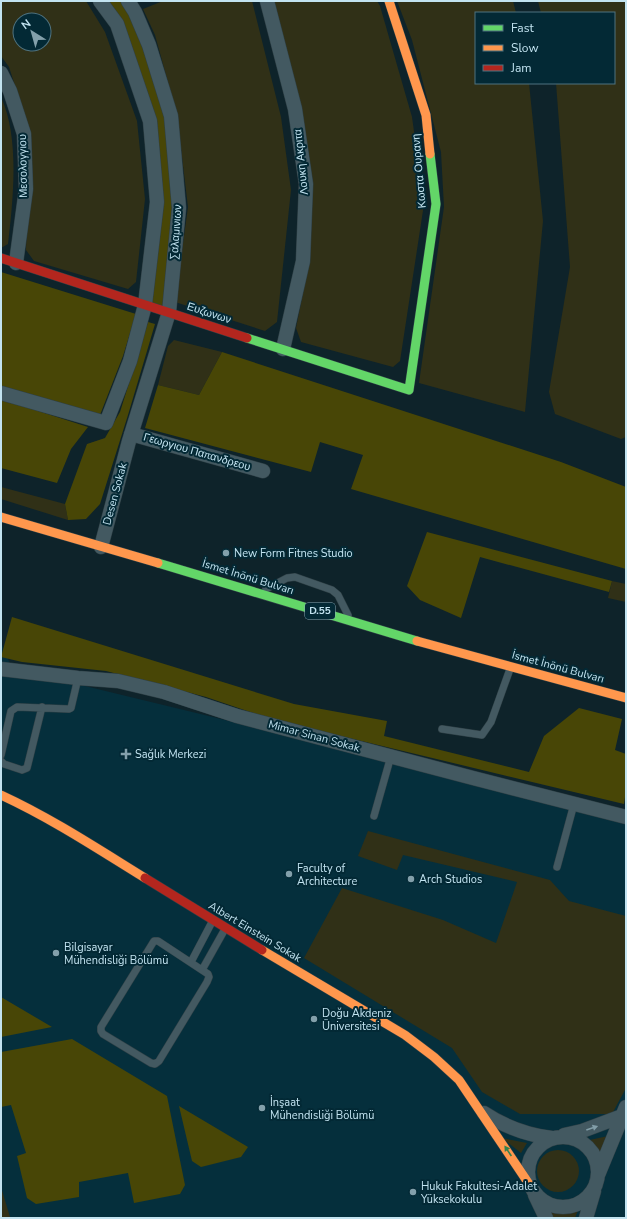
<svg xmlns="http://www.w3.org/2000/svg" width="627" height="1219" font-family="'Nunito Sans',sans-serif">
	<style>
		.built { fill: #052f3c }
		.green { fill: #303017; fill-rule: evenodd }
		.forest { fill: #484606 }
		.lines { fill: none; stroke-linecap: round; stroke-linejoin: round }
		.lane-casing { stroke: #2f4046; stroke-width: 8 }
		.street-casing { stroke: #2f4046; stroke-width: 15 }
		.fast-casing { stroke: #2f4046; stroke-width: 10 }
		.slow-casing { stroke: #2f4046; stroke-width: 10 }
		.jam-casing { stroke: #2f4046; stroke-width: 10 }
		.lane { stroke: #435961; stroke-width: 7 }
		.street { stroke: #435961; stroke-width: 14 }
		.fast { stroke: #63d668; stroke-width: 9 }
		.slow { stroke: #ff974d; stroke-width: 9 }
		.jam { stroke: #b3261e; stroke-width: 9 }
		.oneway { fill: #829ea8 }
		.oneway2 { fill: #33804e }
		.poi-dot { fill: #83a0ab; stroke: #032935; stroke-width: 1.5 }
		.labels { text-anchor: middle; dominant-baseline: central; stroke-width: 4; stroke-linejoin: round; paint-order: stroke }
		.shield { fill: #032935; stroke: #89abb8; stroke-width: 1 }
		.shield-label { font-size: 10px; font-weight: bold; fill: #c2e3f0 }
		.street-label { font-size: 11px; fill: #c2e3f0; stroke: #032935 }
		.poi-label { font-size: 11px; fill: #c2e3f0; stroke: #032935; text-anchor: start }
	</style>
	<rect width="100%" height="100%" fill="#0e232a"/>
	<!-- built -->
	<path class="built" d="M 1,642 L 11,666 L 15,669 L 584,807 L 626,819 L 626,1218 L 1,1218 Z"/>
	<!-- green -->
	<path class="green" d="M 1,1 L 86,1 L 105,32 L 137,121 L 145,199 L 136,282 L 128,289 L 34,261 L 26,250 L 29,129 L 9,67 L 1,56 ZM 20,20 L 44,20 L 44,44 L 20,44 Z
		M 163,1 L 252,1 L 281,117 L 291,190 L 277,322 L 265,331 L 175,302 L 188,207 L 177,115 L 155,35 L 143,9 Z
		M 274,1 L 377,1 L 380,6 L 412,117 L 424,204 L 400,361 L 393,367 L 301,342 L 296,328 L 309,263 L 311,177 Z
		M 397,1 L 513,1 L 516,13 L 476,13 L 476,83 L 529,83 L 543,221 L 525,412 L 419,383 L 444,207 L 441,152 L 412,40 Z
		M 538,1 L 626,1 L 626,437 L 621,439 L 555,414 L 549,392 L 570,267 L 556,83 L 614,83 L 614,13 L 541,13 Z
		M 1,97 C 20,138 13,200 8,244 L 1,248 Z
		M 174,340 L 222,352 L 199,395 L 158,385 L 168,346 Z
		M 1,487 L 65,504 L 68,520 L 1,499 Z
		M 612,581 L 626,584 L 626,602 L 608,598 Z
		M 368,831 L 550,880 L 569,901 L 626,916 L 626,1088 L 612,1114 L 520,1114 L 482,1092 L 452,1048 L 304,958 L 342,888 L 443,920 L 496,943 L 517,882 L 403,855 L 397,870 L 358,856 Z
		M 608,1136 L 599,1158 L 585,1141 Z
		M 502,1138 L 527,1143 L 521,1153 Z
		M537 1171a21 21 0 1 1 42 0a21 21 0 1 1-42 0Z
		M 1,1187 L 10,1217 L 10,1218 L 1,1218 Z
		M 580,1205 L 575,1218 L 550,1218 L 545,1209 L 562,1212 Z"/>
	<!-- forest -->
	<path class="forest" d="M 100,1 L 128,1 L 171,116 L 179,208 L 169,312 L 145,305 L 157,202 L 150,121 Z
		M 1,272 L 136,314 L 123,356 L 100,415 L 1,387 Z
		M 148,322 L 155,324 L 128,415 L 100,504 L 86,519 L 68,520 L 65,504 L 87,444 L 105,438 L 120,412 Z
		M 222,352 L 561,462 L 626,487 L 626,569 L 351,489 L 363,455 L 320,442 L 311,472 L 145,428 L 158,385 L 199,395 Z
		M 1,399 L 88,427 L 71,449 L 57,483 L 1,468 Z
		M 427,532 L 612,581 L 609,592 L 480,557 L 461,618 L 420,600 L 407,586 Z
		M 12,617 L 294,704 L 387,721 L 384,736 L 529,772 L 544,736 L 579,708 L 622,719 L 615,750 L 626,754 L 626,790 L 624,804 L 274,720 L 206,697 L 106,671 L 22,662 L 1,657 Z
		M 1,997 L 52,1027 L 1,1037 Z
		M 72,1039 L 167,1096 L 185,1185 L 180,1194 L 134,1203 L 128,1173 L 79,1182 L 79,1197 L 36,1204 L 27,1198 L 17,1156 L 26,1153 L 11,1105 L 1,1107 L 1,1052 Z
		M 179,1106 L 248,1147 L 241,1157 L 201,1167 L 192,1161 Z"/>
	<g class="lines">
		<!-- lane casing -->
		<g class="lane-casing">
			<path id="lane" d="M 266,589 L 287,578 L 295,577 L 332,590 L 338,595 L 348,615
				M 442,729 L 482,735 L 491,722 L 510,669
				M 1,755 L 11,711 L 17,707 L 69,709 L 71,708 L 78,678
				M 1,761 L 4,764 L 22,770 L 27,768 L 42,707
				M 374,816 L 391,756
				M 557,867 L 574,804
				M 154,941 L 158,941 L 208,974 L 209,977 L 207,982 L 159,1061 L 155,1064 L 151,1063 L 103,1034 L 101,1031 L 101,1027 Z
				M 191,962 L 212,922
				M 202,970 L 225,929"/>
		</g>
		<!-- street casing -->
		<g class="street-casing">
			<path id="street" d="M 267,1 L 295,109 L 306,184 L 303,261 L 283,349
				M 1,73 L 10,91 L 24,134 L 26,189 L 16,263
				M 1,393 L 106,423 L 130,361 L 145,305 L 157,202 L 150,121 L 117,24 L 100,1
				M 131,434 L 263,471
				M 101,547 L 129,441 L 169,312 L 179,208 L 171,116 L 149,45 L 135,12 L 128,1
				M 1,669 L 78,678 L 118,681 L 139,686 L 164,692 L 237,716 L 473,778 L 626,817
				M 484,1113 C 505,1127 527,1135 552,1138
				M 564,1135 L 582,1131 L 622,1116
				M528 1172a35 35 0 1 1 70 0a35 35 0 1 1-70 0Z
				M 598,1175 L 626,1107
				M 535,1195 L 546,1218
				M 586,1218 L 594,1191"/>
		</g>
		<!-- fast casing -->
		<g class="fast-casing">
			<path id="fast" d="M 247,338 L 409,390 L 436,204 L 430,154
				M 158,563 L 417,641"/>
		</g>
		<!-- slow casing -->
		<g class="slow-casing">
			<path id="slow" d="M 389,1 L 426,115 L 430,154
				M 1,517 L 158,563
				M 417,641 L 626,698
				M 1,795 C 51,818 98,849 145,878
				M 262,950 L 405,1035 L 434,1057 L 459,1080 L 529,1184"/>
		</g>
		<!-- jam casing -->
		<g class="jam-casing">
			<path id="jam" d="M 1,258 L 247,338
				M 145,878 L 262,950"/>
		</g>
		<!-- lane -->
		<use href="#lane" class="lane"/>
		<!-- street -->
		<use href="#street" class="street"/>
		<!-- fast -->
		<use href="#fast" class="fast"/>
		<!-- slow -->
		<use href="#slow" class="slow"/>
		<!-- jam -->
		<use href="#jam" class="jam"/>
	</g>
	<!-- one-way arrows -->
	<defs><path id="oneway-solid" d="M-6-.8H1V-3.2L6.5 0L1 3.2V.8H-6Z"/></defs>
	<use class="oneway" href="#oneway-solid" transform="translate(592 1128) rotate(-19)"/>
	<use class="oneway2" href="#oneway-solid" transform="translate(508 1151) rotate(-124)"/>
	<!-- markers -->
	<g class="poi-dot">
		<circle cx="226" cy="553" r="4"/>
		<path d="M124 748h4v4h4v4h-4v4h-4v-4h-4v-4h4z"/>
		<circle cx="289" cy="874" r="4"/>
		<circle cx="411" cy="879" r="4"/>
		<circle cx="56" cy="953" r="4"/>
		<circle cx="314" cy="1019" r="4"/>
		<circle cx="262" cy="1108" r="4"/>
		<circle cx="413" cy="1192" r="4"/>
	</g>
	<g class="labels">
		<!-- shield labels -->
		<rect class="shield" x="305" y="603" width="30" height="16" rx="3"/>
		<g class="shield-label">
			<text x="320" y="611">D.55</text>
		</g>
		<!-- street labels -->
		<g class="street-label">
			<text transform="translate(301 162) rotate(-96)">Λουκη Ακριτα</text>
			<text transform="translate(23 166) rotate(-91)">Μεσολογγιου</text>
			<text transform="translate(419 171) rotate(-95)">Κωστα Ουρανη</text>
			<text transform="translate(176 232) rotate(-86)">Σαλαμινιων</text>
			<text transform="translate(209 313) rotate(18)">Ευζωνων</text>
			<text transform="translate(197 452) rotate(16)">Γεωργιου Παπανδρεου</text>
			<text transform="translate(115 494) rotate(-75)">Desen Sokak</text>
			<text transform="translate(248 577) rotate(17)">İsmet İnönü Bulvarı</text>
			<text transform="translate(558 667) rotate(15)">İsmet İnönü Bulvarı</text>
			<text transform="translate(314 736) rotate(15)">Mimar Sinan Sokak</text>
			<text transform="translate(255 932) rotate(31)">Albert Einstein Sokak</text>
		</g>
		<!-- poi labels -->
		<g class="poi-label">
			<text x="234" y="553">New Form Fitnes Studio</text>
			<text x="135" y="754">Sağlık Merkezi</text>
			<text x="297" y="868">Faculty of<tspan x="297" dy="13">Architecture</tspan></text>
			<text x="419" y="879">Arch Studios</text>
			<text x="64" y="947">Bilgisayar<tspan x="64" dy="13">Mühendisliği Bölümü</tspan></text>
			<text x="322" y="1013">Doğu Akdeniz<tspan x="322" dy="13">Üniversitesi</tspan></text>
			<text x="270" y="1102">İnşaat<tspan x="270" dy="13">Mühendisliği Bölümü</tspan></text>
			<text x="421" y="1186">Hukuk Fakultesi-Adalet<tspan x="421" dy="13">Yüksekokulu</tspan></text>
		</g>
	</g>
	<!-- border -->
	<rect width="627" height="1219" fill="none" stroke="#c2e3f0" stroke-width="4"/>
	<!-- legend -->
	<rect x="475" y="12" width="140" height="72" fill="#032935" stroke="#4f7380"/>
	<rect x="483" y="25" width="20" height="6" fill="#63d668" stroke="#4f7380"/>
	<text x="511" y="32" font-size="12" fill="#c2e3f0">Fast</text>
	<rect x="483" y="45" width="20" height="6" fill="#ff974d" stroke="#4f7380"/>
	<text x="511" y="52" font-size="12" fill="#c2e3f0">Slow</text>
	<rect x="483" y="65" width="20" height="6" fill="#b3261e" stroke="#4f7380"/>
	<text x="511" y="72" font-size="12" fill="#c2e3f0">Jam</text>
	<!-- north arrow -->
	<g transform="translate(32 32) rotate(323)"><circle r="19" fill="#032935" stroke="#4f7380"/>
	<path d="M0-3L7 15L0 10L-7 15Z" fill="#83a0ab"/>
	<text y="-6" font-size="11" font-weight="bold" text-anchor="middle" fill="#c2e3f0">N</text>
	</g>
</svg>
